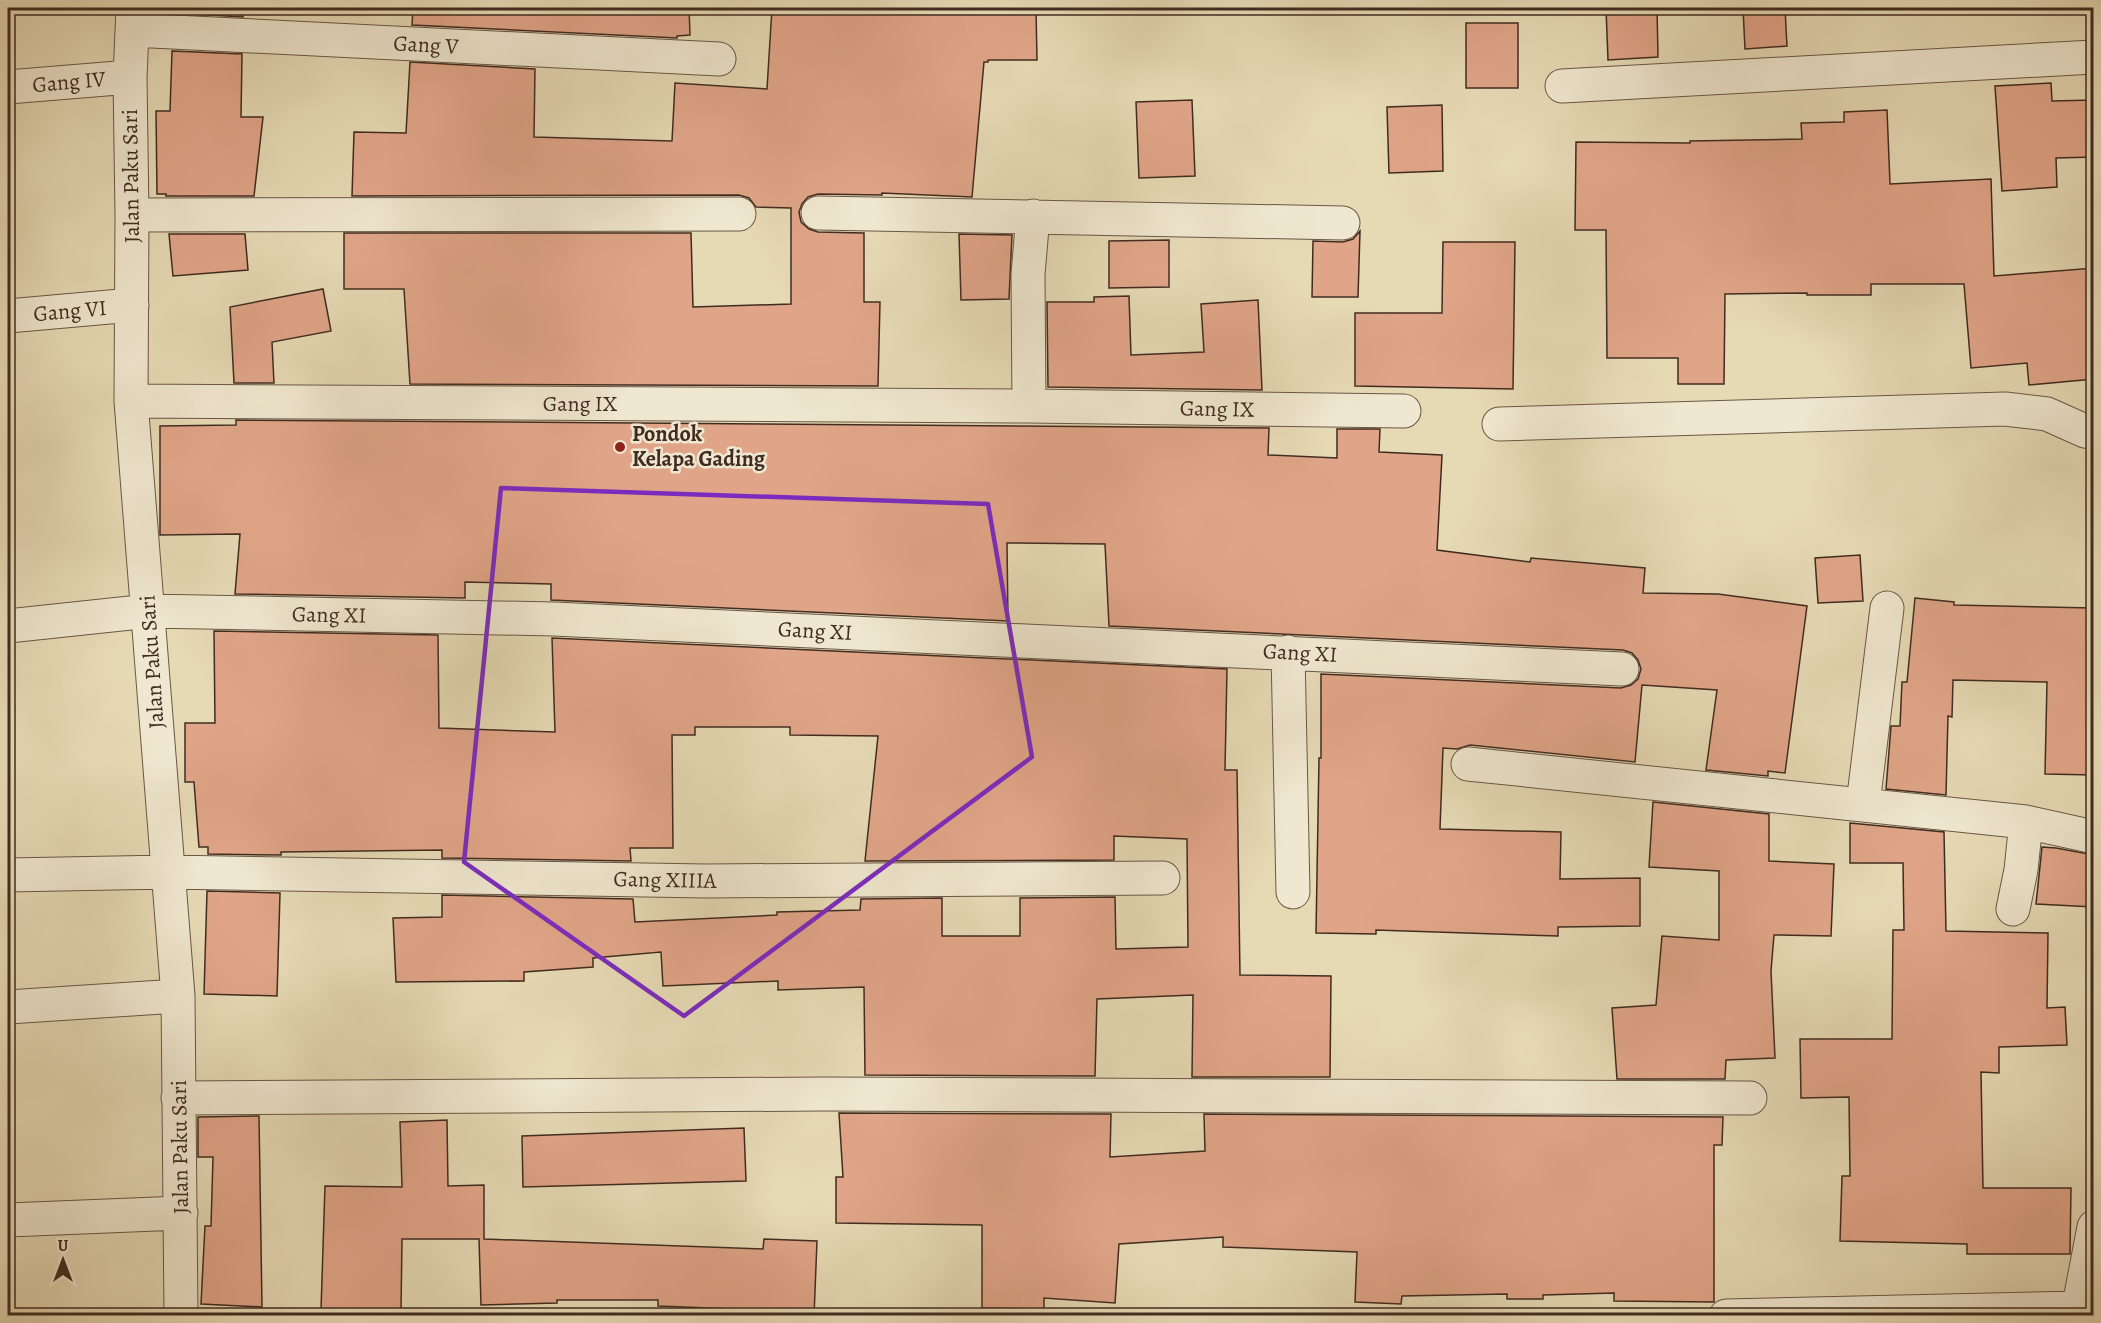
<svg xmlns="http://www.w3.org/2000/svg" width="2101" height="1323" font-family="Alegreya,serif">
	<style>
		.building { fill: #e0a588; stroke: #412b20; stroke-width: 1.5 }
		.lines { fill: none; stroke-linecap: round; stroke-linejoin: round }
		.minor-casing { stroke: #6a5745; stroke-width: 35 }
		.minor { stroke: #efe7cf; stroke-width: 33 }
		.marked { fill: none; stroke: #7b2cbf; stroke-width: 4.5; stroke-linejoin: round }
		.poi-dot { fill: #8f2418; stroke: #efe7cf; stroke-width: 2 }
		.labels { text-anchor: middle; dominant-baseline: central; stroke-width: 5; stroke-linejoin: round; paint-order: stroke }
		.street-label { font-size: 22px; fill: #412b20; stroke: #efe7cf }
		.poi-label { font-size: 22px; font-weight: bold; fill: #412b20; stroke: #efe7cf; text-anchor: start }
	</style>
	<rect width="100%" height="100%" fill="#e6dab5"/>
	<filter id="stains"><feTurbulence type="fractalNoise" baseFrequency=".00333" numOctaves="4"/><feColorMatrix values="0 0 0 0 .2 0 0 0 0 .09 0 0 0 0 .02 0 0 0 .5 -.17"/></filter>
	<radialGradient id="worn" r=".72"><stop offset=".6" stop-color="#630" stop-opacity="0"/><stop offset="1" stop-color="#630" stop-opacity=".3"/></radialGradient>
	<!-- building -->
	<path class="building" d="M 174,8 L 243,8 L 243,17 L 174,13 Z
		M 413,8 L 689,8 L 690,35 L 677,36 L 677,38 L 412,25 Z
		M 772,8 L 1036,8 L 1037,60 L 988,60 L 988,62 L 984,62 L 972,197 L 882,193 L 882,195 L 818,194 L 808,197 L 802,204 L 799,212 L 801,222 L 809,229 L 818,232 L 864,233 L 864,302 L 880,302 L 878,386 L 410,384 L 404,289 L 344,289 L 344,233 L 691,233 L 693,307 L 791,304 L 791,208 L 756,207 L 749,198 L 739,195 L 352,196 L 354,132 L 406,133 L 410,62 L 535,69 L 534,137 L 672,141 L 675,83 L 767,89 Z
		M 1606,8 L 1657,8 L 1658,57 L 1608,60 Z
		M 1743,8 L 1785,8 L 1787,46 L 1745,49 Z
		M 1466,23 L 1518,23 L 1518,88 L 1466,88 Z
		M 172,51 L 242,54 L 241,117 L 263,117 L 254,196 L 166,196 L 166,194 L 157,194 L 156,111 L 170,111 Z
		M 2051,83 L 2052,101 L 2094,100 L 2094,157 L 2056,158 L 2057,187 L 2002,191 L 1995,86 Z
		M 1192,100 L 1195,176 L 1139,178 L 1136,102 Z
		M 1442,105 L 1443,171 L 1389,173 L 1387,107 Z
		M 1887,110 L 1890,184 L 1991,179 L 1994,276 L 2094,268 L 2094,379 L 2029,385 L 2027,363 L 1971,368 L 1964,284 L 1871,284 L 1871,295 L 1807,295 L 1807,293 L 1725,294 L 1724,384 L 1678,384 L 1678,358 L 1607,358 L 1606,230 L 1575,230 L 1576,142 L 1690,143 L 1690,141 L 1802,139 L 1801,123 L 1844,122 L 1844,112 Z
		M 1360,231 L 1358,297 L 1312,297 L 1313,241 L 1343,242 L 1353,239 Z
		M 169,234 L 245,234 L 248,270 L 173,276 Z
		M 959,234 L 1012,235 L 1009,299 L 961,300 Z
		M 1169,240 L 1169,287 L 1109,288 L 1109,241 Z
		M 1443,242 L 1515,242 L 1513,389 L 1355,386 L 1355,313 L 1442,313 Z
		M 323,289 L 331,331 L 272,342 L 274,383 L 234,383 L 230,307 Z
		M 1129,296 L 1131,355 L 1204,352 L 1201,304 L 1258,300 L 1262,390 L 1048,387 L 1047,302 L 1094,302 L 1094,297 Z
		M 236,420 L 1269,428 L 1268,455 L 1337,458 L 1337,429 L 1380,429 L 1379,452 L 1442,455 L 1437,550 L 1530,562 L 1531,558 L 1645,568 L 1643,593 L 1718,594 L 1807,606 L 1785,773 L 1768,771 L 1768,776 L 1706,770 L 1717,690 L 1642,685 L 1635,762 L 1470,745 L 1457,749 L 1443,748 L 1440,829 L 1561,832 L 1560,879 L 1640,878 L 1640,926 L 1558,927 L 1558,936 L 1376,930 L 1376,934 L 1316,933 L 1319,758 L 1321,758 L 1321,674 L 1621,688 L 1631,685 L 1638,679 L 1641,669 L 1638,660 L 1632,653 L 1623,650 L 1109,626 L 1105,544 L 1007,543 L 1008,621 L 551,600 L 551,584 L 465,582 L 465,598 L 235,594 L 240,534 L 160,535 L 160,426 L 236,425 Z
		M 1860,555 L 1863,601 L 1818,603 L 1815,558 Z
		M 1915,598 L 1954,602 L 1954,605 L 2093,608 L 2091,690 L 2094,690 L 2094,775 L 2045,774 L 2047,682 L 1953,680 L 1952,717 L 1948,716 L 1946,795 L 1886,789 L 1891,726 L 1900,726 L 1902,682 L 1907,682 Z
		M 214,631 L 438,635 L 439,728 L 555,732 L 552,638 L 1227,669 L 1225,770 L 1237,770 L 1240,975 L 1331,976 L 1330,1077 L 1192,1077 L 1193,995 L 1097,999 L 1095,1076 L 865,1075 L 864,987 L 778,990 L 778,981 L 663,986 L 661,952 L 593,958 L 593,967 L 524,972 L 524,981 L 396,982 L 393,918 L 442,917 L 442,895 L 633,899 L 635,922 L 777,915 L 777,912 L 860,910 L 861,899 L 942,898 L 942,936 L 1020,936 L 1020,898 L 1115,897 L 1116,949 L 1188,947 L 1187,839 L 1114,836 L 1114,860 L 865,861 L 878,736 L 790,735 L 790,727 L 695,727 L 695,735 L 672,735 L 673,848 L 630,848 L 631,861 L 442,858 L 442,850 L 281,852 L 281,855 L 208,854 L 208,847 L 199,847 L 194,782 L 185,782 L 185,723 L 215,723 Z
		M 1653,802 L 1769,814 L 1769,861 L 1834,864 L 1831,936 L 1774,935 L 1771,971 L 1775,1058 L 1726,1060 L 1725,1079 L 1617,1079 L 1612,1008 L 1656,1005 L 1662,936 L 1719,940 L 1719,871 L 1649,867 Z
		M 1850,823 L 1944,832 L 1946,931 L 2048,933 L 2047,1008 L 2065,1007 L 2067,1045 L 1999,1047 L 1999,1073 L 1981,1072 L 1983,1188 L 2071,1188 L 2070,1254 L 1967,1254 L 1967,1244 L 1840,1241 L 1842,1176 L 1850,1176 L 1849,1097 L 1801,1098 L 1800,1039 L 1892,1039 L 1893,930 L 1904,930 L 1903,863 L 1850,863 Z
		M 2042,847 L 2056,848 L 2094,855 L 2094,907 L 2036,904 Z
		M 207,891 L 280,893 L 277,996 L 204,994 Z
		M 839,1113 L 1111,1114 L 1110,1157 L 1205,1151 L 1204,1114 L 1723,1117 L 1722,1145 L 1714,1145 L 1714,1302 L 1614,1301 L 1614,1293 L 1543,1295 L 1543,1299 L 1507,1299 L 1507,1294 L 1402,1296 L 1401,1304 L 1355,1302 L 1357,1252 L 1223,1247 L 1223,1237 L 1119,1244 L 1115,1303 L 1044,1298 L 1044,1309 L 982,1308 L 982,1225 L 836,1223 L 836,1177 L 843,1177 Z
		M 259,1116 L 262,1307 L 201,1304 L 205,1226 L 211,1226 L 213,1157 L 198,1157 L 198,1117 Z
		M 447,1120 L 448,1186 L 484,1185 L 484,1239 L 763,1249 L 764,1239 L 817,1241 L 814,1316 L 761,1314 L 761,1310 L 658,1306 L 658,1300 L 557,1300 L 557,1303 L 481,1305 L 479,1239 L 402,1239 L 401,1311 L 321,1310 L 325,1186 L 402,1187 L 400,1122 Z
		M 744,1128 L 746,1181 L 523,1187 L 522,1136 Z"/>
	<g class="lines">
		<!-- minor casing -->
		<g class="minor-casing">
			<path id="minor" d="M 133,8 L 130,77 L 132,215 L 131,401 L 178,996 L 181,1316
				M 132,30 L 719,59
				M 1562,86 L 2094,57
				M 8,87 L 130,77
				M 818,213 L 1343,223
				M 132,215 L 739,214
				M 8,316 L 132,305
				M 131,401 L 1029,406 L 1404,411
				M 1029,406 L 1028,274 L 1033,216
				M 1499,424 L 2005,409 L 2047,414 L 2085,431 L 2094,432
				M 8,626 L 149,611 L 554,619 L 1622,669
				M 1288,652 L 1293,892
				M 1468,764 L 2026,822 L 2094,837
				M 1863,804 L 1887,608
				M 8,875 L 168,872 L 706,881 L 1163,878
				M 2013,909 L 2021,870 L 2026,822
				M 8,1007 L 178,996
				M 178,1098 L 823,1094 L 1750,1098
				M 8,1220 L 181,1213
				M 1726,1316 L 2078,1308
				M 2077,1316 L 2094,1227"/>
		</g>
		<!-- minor -->
		<use href="#minor" class="minor"/>
	</g>
	<!-- marked area -->
	<path class="marked" d="M 501,488 L 988,504 L 1032,757 L 684,1016 L 464,862 Z"/>
	<!-- markers -->
	<circle class="poi-dot" cx="620" cy="447" r="6"/>
	<g class="labels">
		<!-- street labels -->
		<g class="street-label">
			<text transform="translate(426 45) rotate(3)">Gang V</text>
			<text transform="translate(69 82) rotate(-5)">Gang IV</text>
			<text transform="translate(131 176) rotate(-91)">Jalan Paku Sari</text>
			<text transform="translate(70 311) rotate(-5)">Gang VI</text>
			<text x="580" y="404">Gang IX</text>
			<text transform="translate(1217 409) rotate(1)">Gang IX</text>
			<text transform="translate(329 615) rotate(1)">Gang XI</text>
			<text transform="translate(815 631) rotate(3)">Gang XI</text>
			<text transform="translate(1300 653) rotate(3)">Gang XI</text>
			<text transform="translate(152 662) rotate(-94)">Jalan Paku Sari</text>
			<text transform="translate(665 880) rotate(1)">Gang XIIIA</text>
			<text transform="translate(180 1147) rotate(-91)">Jalan Paku Sari</text>
		</g>
		<!-- poi labels -->
		<g class="poi-label">
			<text x="632" y="434">Pondok<tspan x="632" dy="25">Kelapa Gading</tspan></text>
		</g>
	</g>
	<!-- margin -->
	<rect width="2101" height="1323" fill="none" stroke="#e6dab5" stroke-width="30"/>
	<rect x="9" y="9" width="2083" height="1305" fill="none" stroke="#412b20" stroke-width="3"/>
	<rect x="15" y="15" width="2071" height="1293" fill="none" stroke="#412b20" stroke-width="1.5"/>
	<!-- north arrow -->
	<g transform="translate(63 1260)" stroke="#efe7cf" stroke-width="4.5" paint-order="stroke">
	<path d="M0-4.5L10 22L0 15L-10 22Z" fill="#412b20"/>
	<text y="-9" font-size="16" font-weight="bold" text-anchor="middle" fill="#412b20">U</text>
	</g>
	<rect width="100%" height="100%" filter="url(#stains)"/>
	<rect width="100%" height="100%" fill="url(#worn)"/>
</svg>
